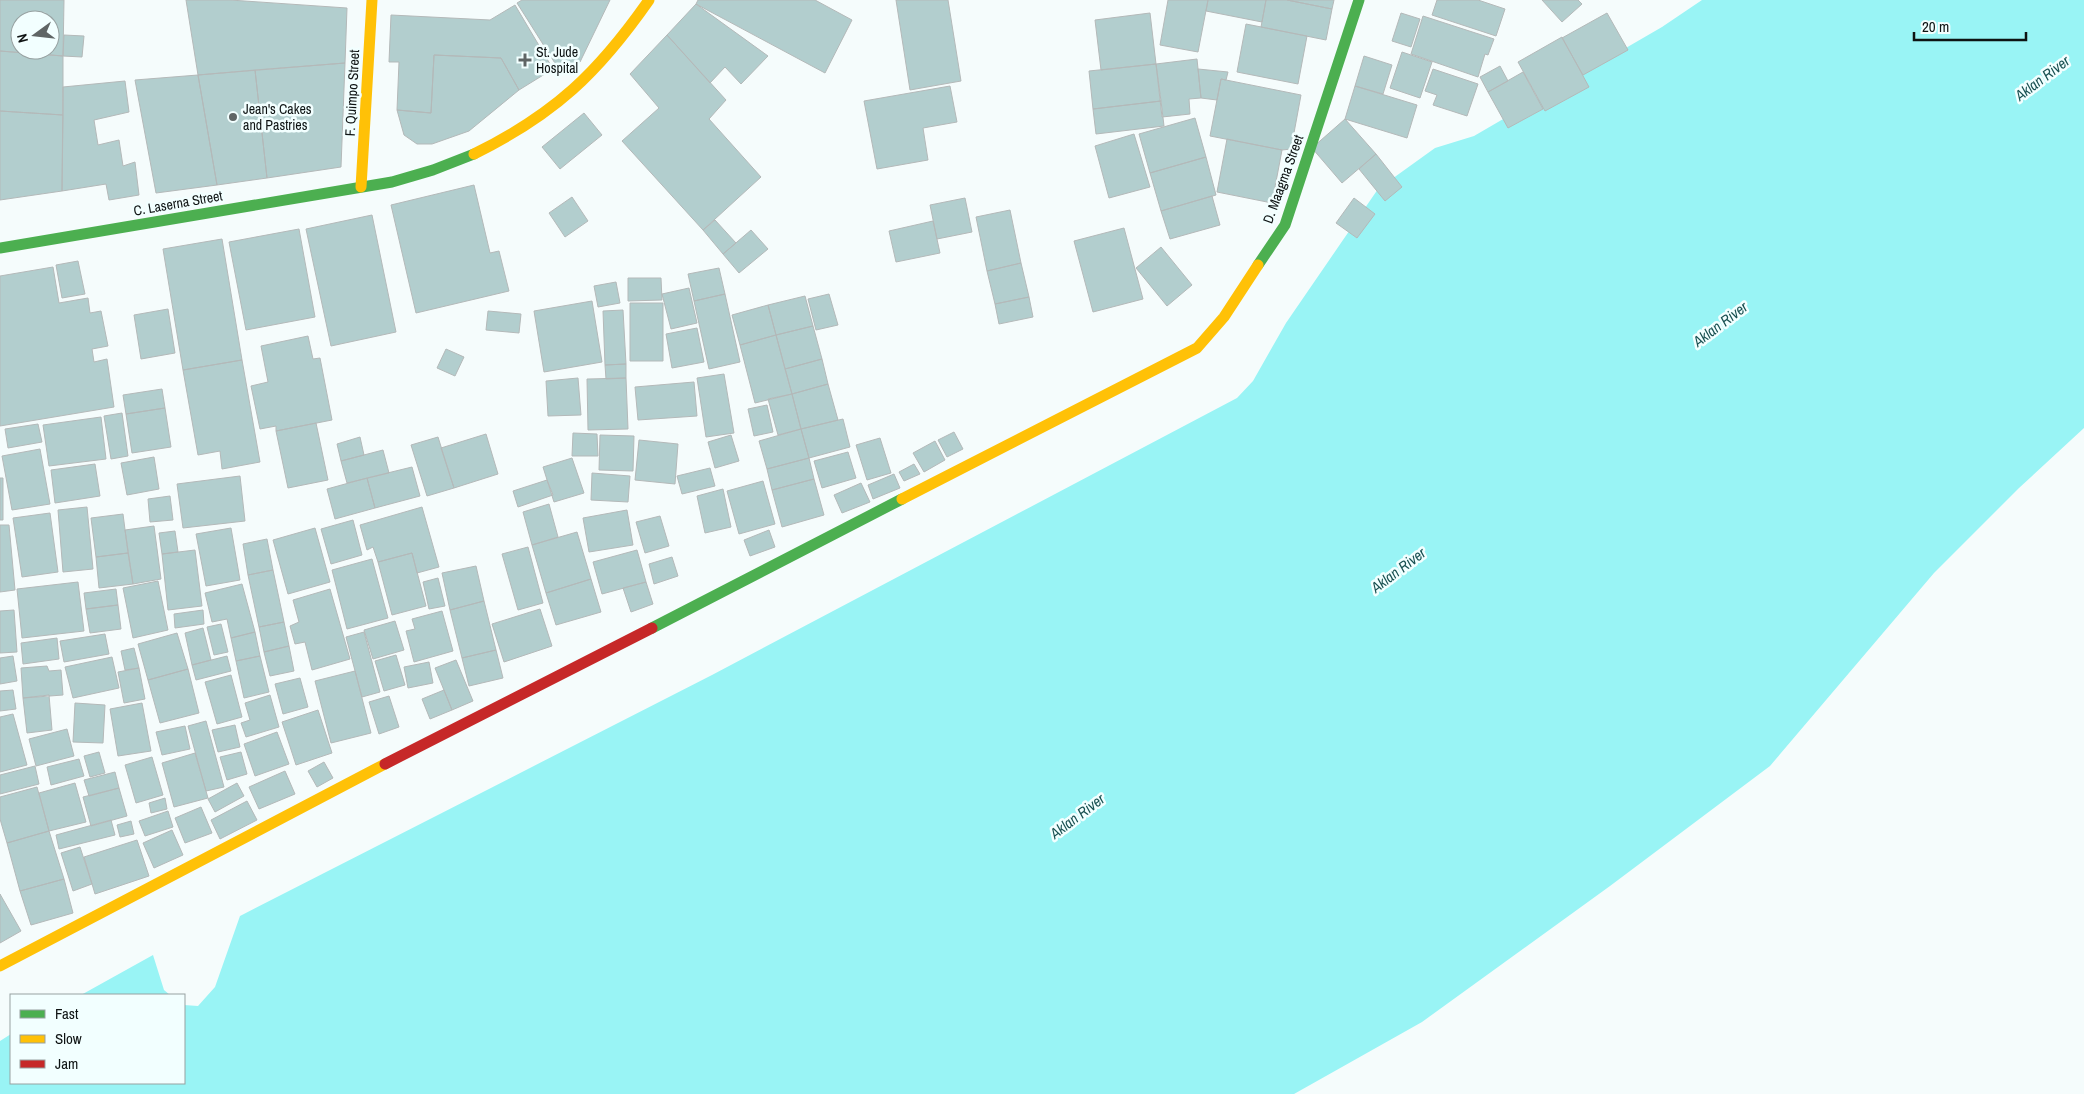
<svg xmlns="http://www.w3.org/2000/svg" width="2084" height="1094" font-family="'Archivo Narrow',sans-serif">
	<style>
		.water { fill: #99f4f5 }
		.building { fill: #b2cece; stroke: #b4b9b9; fill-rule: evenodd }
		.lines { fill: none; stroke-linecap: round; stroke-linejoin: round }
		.fast { stroke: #4caf50; stroke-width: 11 }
		.slow { stroke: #ffc107; stroke-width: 11 }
		.jam { stroke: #c62828; stroke-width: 11 }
		.poi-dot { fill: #5f6565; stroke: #f2ffff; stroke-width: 2 }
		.labels { text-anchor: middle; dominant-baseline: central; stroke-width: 5; stroke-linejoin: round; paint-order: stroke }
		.poi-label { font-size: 14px; fill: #0e1313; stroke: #f2ffff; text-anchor: start }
		.street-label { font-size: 14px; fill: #0e1313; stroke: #f2ffff }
		.water-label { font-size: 15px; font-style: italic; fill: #185051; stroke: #f2ffff }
	</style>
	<rect width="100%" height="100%" fill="#f5fcfc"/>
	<!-- water -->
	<path class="water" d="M 1702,0 L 2084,0 L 2084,428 L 2019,488 L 1934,573 L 1770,766 L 1610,886 L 1422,1022 L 1294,1094 L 0,1094 L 0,1041 L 11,1034 L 11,1083 L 184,1083 L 184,1005 L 198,1006 L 215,987 L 240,916 L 712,675 L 1237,398 L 1253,381 L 1286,323 L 1378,189 L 1435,148 L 1474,136 L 1662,27 Z
		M 153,955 L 164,990 L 170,995 L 81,995 Z"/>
	<!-- building -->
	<path class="building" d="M 0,0 L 64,0 L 63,56 L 0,51 ZM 20,20 L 50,20 L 50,50 L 20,50 Z
		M 186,0 L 230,0 L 347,8 L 345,63 L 198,75 Z
		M 522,0 L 610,0 L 580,62 L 558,68 L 517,3 Z
		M 698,0 L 815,0 L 852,20 L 825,73 L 696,4 Z
		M 896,0 L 948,0 L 961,81 L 910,90 Z
		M 1168,0 L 1208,0 L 1198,52 L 1160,45 Z
		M 1208,0 L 1266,0 L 1262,22 L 1206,11 Z
		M 1266,0 L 1287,0 L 1332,9 L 1326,40 L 1261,27 Z
		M 1287,0 L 1334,0 L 1332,9 Z
		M 1437,0 L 1478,0 L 1505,9 L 1496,36 L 1432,15 Z
		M 1542,0 L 1578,0 L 1582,4 L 1562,22 Z
		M 696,4 L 768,56 L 741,84 L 725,67 L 710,83 L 667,35 Z
		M 515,5 L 553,69 L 519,90 L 501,58 L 434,55 L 431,113 L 397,110 L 399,62 L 389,62 L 391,15 L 490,20 Z
		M 1150,13 L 1156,64 L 1101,70 L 1095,20 Z
		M 1401,13 L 1420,19 L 1411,47 L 1392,41 Z
		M 1607,13 L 1628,50 L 1583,75 L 1562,38 Z
		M 1423,16 L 1494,39 L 1488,55 L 1485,54 L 1478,77 L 1411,54 Z
		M 1246,24 L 1307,36 L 1298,84 L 1237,72 Z
		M 64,35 L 84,36 L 82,57 L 63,56 Z
		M 667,35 L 726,100 L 709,119 L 761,177 L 703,230 L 622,141 L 659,108 L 630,74 Z
		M 1562,37 L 1589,87 L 1545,111 L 1518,62 Z
		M 0,51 L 63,56 L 63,115 L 0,111 Z
		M 1402,52 L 1432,62 L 1420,98 L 1390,88 Z
		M 434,55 L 501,58 L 519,90 L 469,131 L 432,144 L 417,144 L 404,135 L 397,110 L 431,113 Z
		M 1364,56 L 1392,65 L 1383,94 L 1355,86 Z
		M 1197,59 L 1201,98 L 1189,99 L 1190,114 L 1162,117 L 1156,64 Z
		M 345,63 L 341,167 L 267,178 L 255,70 Z
		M 1156,64 L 1161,101 L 1093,109 L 1089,71 Z
		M 1500,66 L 1508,81 L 1488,92 L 1480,77 Z
		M 1198,69 L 1228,72 L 1226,80 L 1221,79 L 1217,100 L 1201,98 Z
		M 1433,69 L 1478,84 L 1467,116 L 1433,105 L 1437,95 L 1425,91 Z
		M 255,70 L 267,178 L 217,185 L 198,75 Z
		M 1523,72 L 1543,109 L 1508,128 L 1488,92 Z
		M 198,75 L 217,185 L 156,193 L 135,80 Z
		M 1221,79 L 1301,95 L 1291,149 L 1282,150 L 1210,136 Z
		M 125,81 L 129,112 L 94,120 L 98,145 L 119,140 L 123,166 L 135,162 L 139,195 L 109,200 L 106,184 L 62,191 L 63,87 Z
		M 950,86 L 957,122 L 923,128 L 928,160 L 877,169 L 864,101 Z
		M 1355,86 L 1417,105 L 1407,138 L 1345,119 Z
		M 1161,101 L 1164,126 L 1096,134 L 1093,109 Z
		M 0,111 L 63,115 L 62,191 L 0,200 Z
		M 584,113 L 602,135 L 560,169 L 542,147 Z
		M 1195,118 L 1206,157 L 1150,173 L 1139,134 Z
		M 1345,119 L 1376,154 L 1342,183 L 1312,148 Z
		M 1134,134 L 1150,187 L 1109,198 L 1095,146 Z
		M 1227,139 L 1282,150 L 1272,203 L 1217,192 Z
		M 1376,154 L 1402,187 L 1385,201 L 1359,169 Z
		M 1206,157 L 1216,195 L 1161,211 L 1150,173 Z
		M 474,185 L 490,253 L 499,251 L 509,291 L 416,313 L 391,205 Z
		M 1212,196 L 1220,225 L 1170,239 L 1161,211 Z
		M 572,197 L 588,221 L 565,237 L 549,213 Z
		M 965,198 L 972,232 L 937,239 L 930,205 Z
		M 1354,198 L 1375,214 L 1357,238 L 1336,223 Z
		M 1010,210 L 1021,263 L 987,271 L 976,217 Z
		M 372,215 L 396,332 L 331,346 L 306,229 Z
		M 715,220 L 736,243 L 723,254 L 703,230 Z
		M 933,221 L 940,253 L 896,262 L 889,231 Z
		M 1124,228 L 1143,299 L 1093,312 L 1074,241 Z
		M 299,229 L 315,317 L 246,330 L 229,242 Z
		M 751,230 L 768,249 L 739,273 L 723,254 Z
		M 222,239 L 242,360 L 183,370 L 163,249 Z
		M 1161,247 L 1192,285 L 1167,306 L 1136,268 Z
		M 78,261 L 85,294 L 62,298 L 56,265 Z
		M 1021,263 L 1029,297 L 995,304 L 987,271 Z
		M 53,267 L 59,303 L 88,298 L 90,313 L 101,311 L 108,346 L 92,349 L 94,362 L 107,359 L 114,407 L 0,426 L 0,276 Z
		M 719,268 L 725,294 L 694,301 L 688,274 Z
		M 628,278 L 661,278 L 662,300 L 628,301 Z
		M 616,282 L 620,303 L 598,307 L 594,286 Z
		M 689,288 L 697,323 L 671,329 L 662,294 Z
		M 725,294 L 740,362 L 709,369 L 694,301 Z
		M 829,294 L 838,325 L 816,330 L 808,299 Z
		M 805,296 L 813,326 L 776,335 L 768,305 Z
		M 1029,297 L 1033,317 L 999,324 L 995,304 Z
		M 592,301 L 602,362 L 544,372 L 534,311 Z
		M 630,303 L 663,303 L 663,361 L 630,361 Z
		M 768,305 L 776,335 L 740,345 L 732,315 Z
		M 168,309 L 175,353 L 141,359 L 134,315 Z
		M 623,310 L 626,364 L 605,365 L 603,311 Z
		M 488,311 L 521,314 L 519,333 L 486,330 Z
		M 813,326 L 822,359 L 785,369 L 776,335 Z
		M 697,328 L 704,362 L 672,368 L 666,334 Z
		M 776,335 L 792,394 L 755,403 L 740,345 Z
		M 308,336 L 313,359 L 320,358 L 332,420 L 276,431 L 276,426 L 260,429 L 251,386 L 268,382 L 261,346 Z
		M 446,349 L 464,357 L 455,376 L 437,368 Z
		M 822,359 L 828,384 L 792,394 L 785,369 Z
		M 242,360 L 260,462 L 222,469 L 220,451 L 198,455 L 183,370 Z
		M 626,364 L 626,378 L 606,379 L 605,365 Z
		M 724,374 L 734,433 L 706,437 L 697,378 Z
		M 578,378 L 581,415 L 548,416 L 546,381 Z
		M 626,378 L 628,429 L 588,430 L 587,379 Z
		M 694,382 L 697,416 L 638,420 L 635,387 Z
		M 828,384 L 838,420 L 801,429 L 792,394 Z
		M 162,389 L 165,408 L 126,414 L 123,395 Z
		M 792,394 L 801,429 L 778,435 L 768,399 Z
		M 767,405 L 773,432 L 754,436 L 748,409 Z
		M 165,408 L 171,447 L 132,453 L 126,414 Z
		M 122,413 L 128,456 L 111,459 L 104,416 Z
		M 101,417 L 106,459 L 49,466 L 43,425 Z
		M 843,419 L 850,447 L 809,458 L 801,429 Z
		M 316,423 L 328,480 L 288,488 L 276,431 Z
		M 38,424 L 42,442 L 8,448 L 5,429 Z
		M 801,429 L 809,458 L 767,469 L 759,441 Z
		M 954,432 L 963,449 L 947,457 L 938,440 Z
		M 573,433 L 597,434 L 598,456 L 572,456 Z
		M 486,434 L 498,474 L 454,488 L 441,448 Z
		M 600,435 L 634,436 L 633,471 L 599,470 Z
		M 731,435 L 739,461 L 715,468 L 708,442 Z
		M 360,437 L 364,455 L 341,461 L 337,444 Z
		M 438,437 L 454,488 L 427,496 L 411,445 Z
		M 880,438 L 891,473 L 867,480 L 856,445 Z
		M 639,440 L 678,444 L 675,484 L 635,480 Z
		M 935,441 L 945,460 L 924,472 L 913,453 Z
		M 40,449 L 50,504 L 12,510 L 2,456 Z
		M 383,450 L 389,473 L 347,483 L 341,461 Z
		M 848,452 L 856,478 L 822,488 L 814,461 Z
		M 154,457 L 159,489 L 127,495 L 121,463 Z
		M 572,458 L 584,493 L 554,502 L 543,467 Z
		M 809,458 L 814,479 L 772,490 L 767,469 Z
		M 95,464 L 100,496 L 55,503 L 51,470 Z
		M 914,464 L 920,474 L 904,481 L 899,472 Z
		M 412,467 L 420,496 L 375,508 L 367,478 Z
		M 710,468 L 715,486 L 682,494 L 677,476 Z
		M 592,473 L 630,476 L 628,502 L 591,500 Z
		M 894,474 L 900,488 L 873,499 L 868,485 Z
		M 240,476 L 245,521 L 183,528 L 177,484 Z
		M 0,478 L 3,478 L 3,520 L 0,520 Z
		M 367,478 L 375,508 L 335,519 L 327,489 Z
		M 814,479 L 824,515 L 782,527 L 772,490 Z
		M 547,480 L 553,495 L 518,507 L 513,491 Z
		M 763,481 L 775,524 L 739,534 L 727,491 Z
		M 861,483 L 870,502 L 842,513 L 834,495 Z
		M 723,489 L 731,527 L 705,533 L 697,496 Z
		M 170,496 L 173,520 L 150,522 L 148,499 Z
		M 549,504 L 558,537 L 532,545 L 523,512 Z
		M 87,507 L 93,569 L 63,572 L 58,510 Z
		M 422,507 L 439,567 L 417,573 L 412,553 L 378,562 L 373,547 L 367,550 L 360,525 Z
		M 627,510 L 633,545 L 589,552 L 583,518 Z
		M 50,513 L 58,572 L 22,577 L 13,518 Z
		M 123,514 L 128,553 L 96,557 L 91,518 Z
		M 660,516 L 669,546 L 645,553 L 636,522 Z
		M 353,520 L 362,555 L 331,564 L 321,529 Z
		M 0,525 L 9,525 L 15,590 L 0,592 Z
		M 154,526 L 161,579 L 133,584 L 125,530 Z
		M 231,528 L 240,580 L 206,586 L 196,534 Z
		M 315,528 L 330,582 L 288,594 L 273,540 Z
		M 769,530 L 775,547 L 750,556 L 744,540 Z
		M 175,531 L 178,552 L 162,554 L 159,533 Z
		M 577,532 L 591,579 L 546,593 L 532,545 Z
		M 267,539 L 273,570 L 248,575 L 243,544 Z
		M 528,547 L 543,603 L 518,610 L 502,554 Z
		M 195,550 L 202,606 L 168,610 L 162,554 Z
		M 637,550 L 646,582 L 602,594 L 593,562 Z
		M 128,553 L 133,584 L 99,588 L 96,557 Z
		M 412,553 L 426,606 L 392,615 L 378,562 Z
		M 672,557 L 678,576 L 654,584 L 649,564 Z
		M 372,559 L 388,618 L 347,629 L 332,570 Z
		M 476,566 L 484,601 L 450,610 L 442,573 Z
		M 273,570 L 284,622 L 259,627 L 248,575 Z
		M 438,578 L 445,606 L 429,609 L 423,582 Z
		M 591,579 L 601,612 L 556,625 L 546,593 Z
		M 158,581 L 168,630 L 133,638 L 123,588 Z
		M 78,582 L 84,631 L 22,638 L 17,589 Z
		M 646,582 L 653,604 L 631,612 L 623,588 Z
		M 242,584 L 255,632 L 231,638 L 227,619 L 212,622 L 205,593 Z
		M 116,589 L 118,605 L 86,609 L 84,593 Z
		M 330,589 L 350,659 L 312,670 L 305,642 L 295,644 L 290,626 L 299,622 L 293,600 Z
		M 484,601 L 496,650 L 462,658 L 450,610 Z
		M 118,605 L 121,629 L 90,633 L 86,609 Z
		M 540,609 L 552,646 L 504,662 L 492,624 Z
		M 14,610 L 17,652 L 0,653 L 0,611 Z
		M 203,610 L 204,624 L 175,628 L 174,614 Z
		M 442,611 L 453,651 L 414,662 L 406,631 L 415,629 L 412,619 Z
		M 395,621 L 404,650 L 373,659 L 364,630 Z
		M 284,622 L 289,646 L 264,652 L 259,627 Z
		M 221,624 L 228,652 L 214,655 L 207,627 Z
		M 203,628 L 211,660 L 192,665 L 185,633 Z
		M 255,632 L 260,656 L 236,661 L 231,638 Z
		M 364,632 L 380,692 L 362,697 L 346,637 Z
		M 177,633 L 188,669 L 148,680 L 138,644 Z
		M 105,634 L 109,654 L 64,662 L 60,641 Z
		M 57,638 L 59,659 L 23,664 L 21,643 Z
		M 289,646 L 294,671 L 270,676 L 264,652 Z
		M 134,648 L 139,668 L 125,670 L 121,651 Z
		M 496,650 L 503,678 L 469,686 L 462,658 Z
		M 396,655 L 405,685 L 384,691 L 375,661 Z
		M 13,656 L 17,681 L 0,684 L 0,658 Z
		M 227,656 L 231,671 L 196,680 L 192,665 Z
		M 260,656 L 269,692 L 244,698 L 236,661 Z
		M 112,657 L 119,688 L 73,698 L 65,667 Z
		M 456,660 L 473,701 L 452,710 L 435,668 Z
		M 429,662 L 433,683 L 408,688 L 404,667 Z
		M 47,666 L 49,671 L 61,670 L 63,695 L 23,698 L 21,668 Z
		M 139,668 L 145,699 L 124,703 L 118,672 Z
		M 188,669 L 199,713 L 160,723 L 148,680 Z
		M 355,671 L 371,733 L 331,743 L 315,681 Z
		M 231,675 L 242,717 L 217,724 L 205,682 Z
		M 300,678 L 308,707 L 283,714 L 275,684 Z
		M 13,690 L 16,709 L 0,711 L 0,691 Z
		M 444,690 L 452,710 L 430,719 L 422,699 Z
		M 49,695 L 52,730 L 27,733 L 23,698 Z
		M 270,695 L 279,727 L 246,737 L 241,723 L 250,720 L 245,703 Z
		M 389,696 L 399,727 L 379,734 L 369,702 Z
		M 75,703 L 105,705 L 103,743 L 73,742 Z
		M 142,703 L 151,751 L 118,756 L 110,709 Z
		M 318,710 L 332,753 L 296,765 L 282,722 Z
		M 13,714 L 27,765 L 0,772 L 0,717 Z
		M 206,721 L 224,787 L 206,791 L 188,726 Z
		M 235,725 L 240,747 L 218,752 L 212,730 Z
		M 185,726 L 190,749 L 162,755 L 156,732 Z
		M 67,729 L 74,756 L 36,766 L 29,739 Z
		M 277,732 L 289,764 L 255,776 L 244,744 Z
		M 99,752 L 105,773 L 90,777 L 84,756 Z
		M 241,752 L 247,774 L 227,780 L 220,757 Z
		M 195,753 L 208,798 L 174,807 L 162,763 Z
		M 152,757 L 163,795 L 136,803 L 125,765 Z
		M 79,759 L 84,776 L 51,785 L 47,767 Z
		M 324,762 L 333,778 L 317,787 L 308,771 Z
		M 35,766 L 39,784 L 0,794 L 0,775 Z
		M 285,771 L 295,794 L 259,809 L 249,787 Z
		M 115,772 L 119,788 L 89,796 L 84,780 Z
		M 75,783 L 86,822 L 49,831 L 39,793 Z
		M 237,783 L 244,796 L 215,812 L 208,799 Z
		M 37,787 L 49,831 L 7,843 L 0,819 L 0,797 Z
		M 119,788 L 127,816 L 91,826 L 83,797 Z
		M 165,798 L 167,809 L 151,813 L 149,803 Z
		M 247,801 L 257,820 L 220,839 L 211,820 Z
		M 201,807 L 212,833 L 185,843 L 175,818 Z
		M 168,811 L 173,827 L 145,836 L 139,821 Z
		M 111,820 L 115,835 L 59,849 L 56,835 Z
		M 131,821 L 134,834 L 120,837 L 117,825 Z
		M 172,830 L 183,855 L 154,868 L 143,843 Z
		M 49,831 L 64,879 L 20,891 L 7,843 Z
		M 137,840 L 149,876 L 95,894 L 84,857 Z
		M 80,847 L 92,884 L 73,891 L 61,853 Z
		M 64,879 L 73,913 L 31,925 L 20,891 Z
		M 0,894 L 21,931 L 0,943 Z"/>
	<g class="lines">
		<!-- fast -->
		<path class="fast" d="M 0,248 L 392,182 L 433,170 L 474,154
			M 1258,265 L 1285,225 L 1359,0
			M 652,628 L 902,499"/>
		<!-- slow -->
		<path class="slow" d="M 474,154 C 555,114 598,73 649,0
			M 361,187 L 372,0
			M 902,499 L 1197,348 L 1224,317 L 1258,265
			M 0,966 L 385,764"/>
		<!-- jam -->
		<path class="jam" d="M 385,764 L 652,628"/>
	</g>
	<!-- markers -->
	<g class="poi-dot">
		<path d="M522.5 52.5h5v5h5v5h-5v5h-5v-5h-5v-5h5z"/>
		<circle cx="233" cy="117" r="5"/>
	</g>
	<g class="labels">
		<!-- poi labels -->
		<g class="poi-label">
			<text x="536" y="52">St. Jude<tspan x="536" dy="16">Hospital</tspan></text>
			<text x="243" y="109">Jean's Cakes<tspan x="243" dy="16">and Pastries</tspan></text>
		</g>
		<!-- street labels -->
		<g class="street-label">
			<text transform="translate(352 93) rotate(-87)">F. Quimpo Street</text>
			<text transform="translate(1283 179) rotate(-70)">D. Maagma Street</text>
			<text transform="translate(178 203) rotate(-10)">C. Laserna Street</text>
		</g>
		<!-- water labels -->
		<g class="water-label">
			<text transform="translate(2042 78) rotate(-37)">Aklan River</text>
			<text transform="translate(1720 324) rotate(-37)">Aklan River</text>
			<text transform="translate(1398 570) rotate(-37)">Aklan River</text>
			<text transform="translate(1077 816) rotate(-37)">Aklan River</text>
		</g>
	</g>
	<!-- legend -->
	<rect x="10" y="994" width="175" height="90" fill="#f2ffff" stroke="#97a1a1"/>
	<rect x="20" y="1010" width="25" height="8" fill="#4caf50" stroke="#97a1a1"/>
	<text x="55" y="1019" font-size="15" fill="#0e1313">Fast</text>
	<rect x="20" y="1035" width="25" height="8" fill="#ffc107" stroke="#97a1a1"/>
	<text x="55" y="1044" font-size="15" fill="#0e1313">Slow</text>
	<rect x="20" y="1060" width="25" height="8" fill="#c62828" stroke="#97a1a1"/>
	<text x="55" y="1069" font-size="15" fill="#0e1313">Jam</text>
	<!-- north arrow -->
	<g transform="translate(35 35) rotate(255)"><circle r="24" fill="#f2ffff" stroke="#97a1a1"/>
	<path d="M0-4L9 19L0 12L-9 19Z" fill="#5f6565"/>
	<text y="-8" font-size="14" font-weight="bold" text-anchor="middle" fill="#0e1313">N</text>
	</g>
	<!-- scale -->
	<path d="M1914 32v8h112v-8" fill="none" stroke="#0e1313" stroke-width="2.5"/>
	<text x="1922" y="32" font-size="15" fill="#0e1313" stroke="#f2ffff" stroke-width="4" paint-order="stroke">20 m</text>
</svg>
